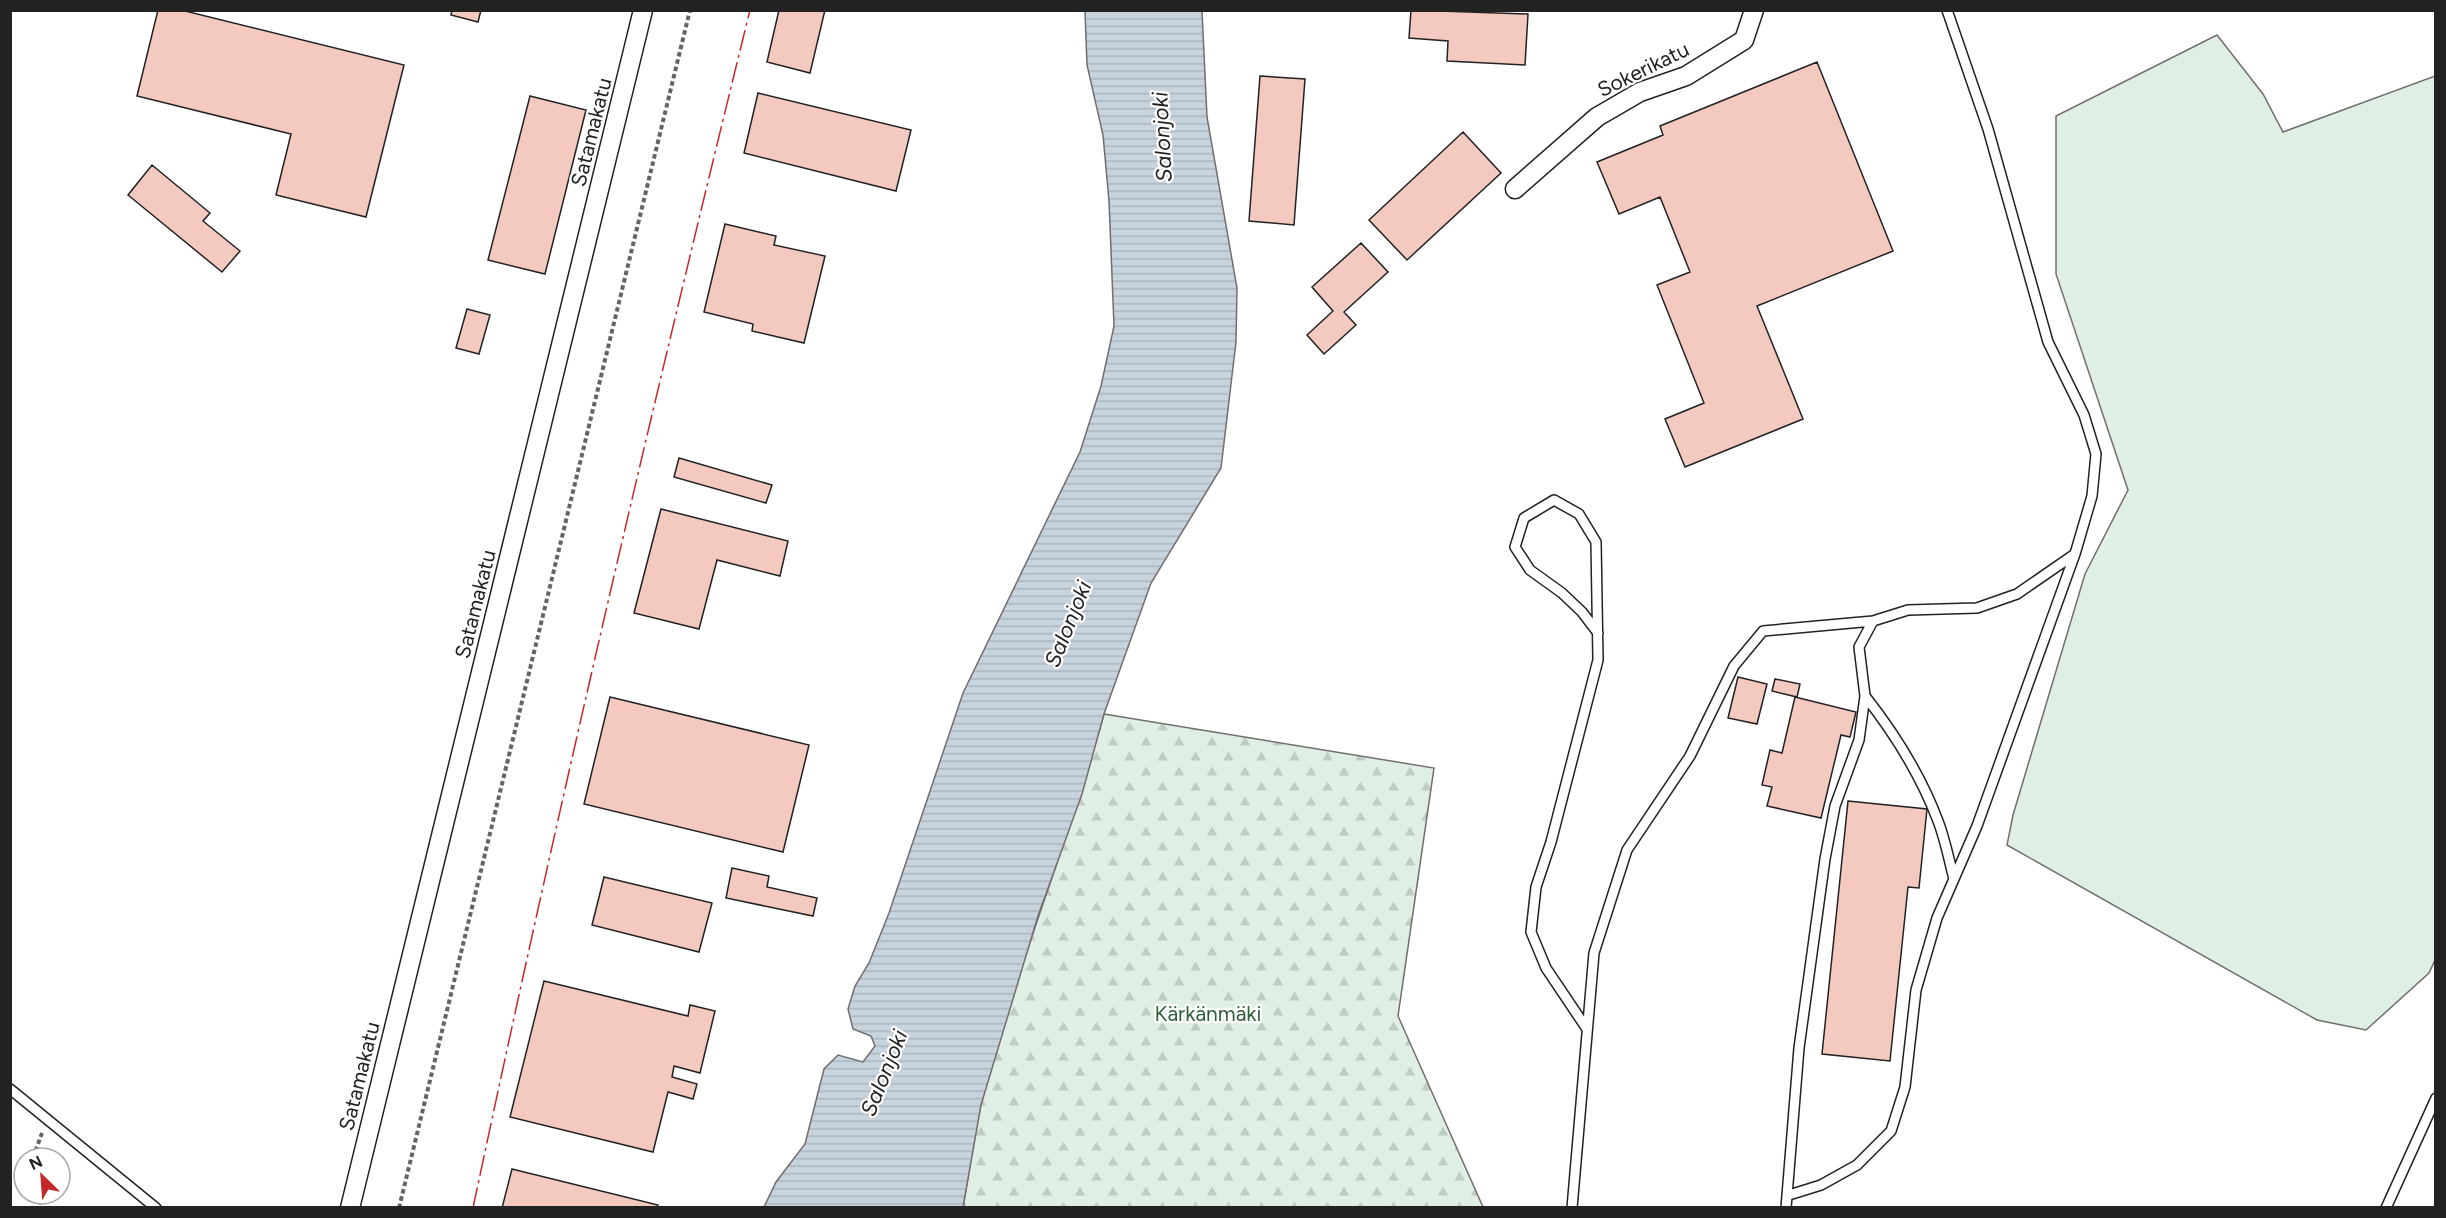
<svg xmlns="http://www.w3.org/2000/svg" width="2446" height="1218" font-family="Figtree,sans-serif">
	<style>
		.green { fill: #e0efe3; stroke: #6f6f6f; stroke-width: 1.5 }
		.forest { fill: url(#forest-firs); stroke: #6f6f6f; stroke-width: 1.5 }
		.water { fill: url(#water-rules); stroke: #6f6f6f; stroke-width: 1.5 }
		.building { fill: #f3c9c0; stroke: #222; stroke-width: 1.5 }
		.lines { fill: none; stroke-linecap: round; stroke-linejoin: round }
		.service-casing { stroke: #222; stroke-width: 12 }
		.minor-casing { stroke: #222; stroke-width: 21 }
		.path { stroke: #646464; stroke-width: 4; stroke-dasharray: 4.5 3; stroke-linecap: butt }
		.service { stroke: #fff; stroke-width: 9 }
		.minor { stroke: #fff; stroke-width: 18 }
		.power { stroke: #c62828; stroke-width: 1.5; stroke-dasharray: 21 4.5 3 4.5; stroke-linecap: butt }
		.labels { text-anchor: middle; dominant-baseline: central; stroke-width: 4.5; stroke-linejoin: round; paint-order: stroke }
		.street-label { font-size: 21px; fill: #222; stroke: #fff }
		.park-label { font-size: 21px; fill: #2f5e38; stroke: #fff }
		.water-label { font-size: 22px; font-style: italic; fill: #222; stroke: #fff }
	</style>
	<defs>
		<pattern id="forest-firs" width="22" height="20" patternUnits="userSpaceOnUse" patternTransform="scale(1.5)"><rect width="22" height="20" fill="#e0efe3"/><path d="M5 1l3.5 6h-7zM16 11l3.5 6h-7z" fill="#c0cdc2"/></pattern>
		<pattern id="water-rules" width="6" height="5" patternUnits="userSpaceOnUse" patternTransform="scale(1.5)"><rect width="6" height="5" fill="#c7d3dd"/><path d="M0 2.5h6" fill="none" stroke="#abb5bd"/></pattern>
	</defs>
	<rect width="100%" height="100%" fill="#fff"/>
	<!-- green -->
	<path class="green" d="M 2217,35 L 2263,94 L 2283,132 L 2435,76 L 2435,960 L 2429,973 L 2366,1030 L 2317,1020 L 2007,845 L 2013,815 L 2085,574 L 2128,490 L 2056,274 L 2056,116 Z"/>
	<!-- forest -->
	<path class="forest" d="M 1104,714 L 1434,768 L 1398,1016 L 1483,1207 L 963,1208 C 969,1173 973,1138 981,1104 C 1014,972 1068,845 1104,714 Z"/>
	<!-- water -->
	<path class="water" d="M 1085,11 L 1202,11 L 1207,117 L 1237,288 L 1236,342 L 1221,468 L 1151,583 L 1104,714 L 1082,794 L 1038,916 L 981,1105 L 963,1207 L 764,1207 L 776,1182 L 805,1144 L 824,1069 L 838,1055 L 863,1062 L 875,1046 L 871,1036 L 853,1029 L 848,1009 L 855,986 L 869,963 L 889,913 L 963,693 L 1080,452 L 1101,386 L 1114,326 L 1109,201 L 1103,135 L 1087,65 Z"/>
	<!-- building -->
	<path class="building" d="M 158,10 L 181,10 L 404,65 L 366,217 L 276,195 L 291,134 L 137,96 Z
		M 452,10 L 481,10 L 478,22 L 451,15 Z
		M 779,10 L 825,10 L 810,73 L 767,62 Z
		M 1411,10 L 1528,14 L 1525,65 L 1447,61 L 1448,41 L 1409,38 Z
		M 1817,62 L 1893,251 L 1757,306 L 1803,419 L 1685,467 L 1665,419 L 1704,403 L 1657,285 L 1690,272 L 1660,197 L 1619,214 L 1597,162 L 1663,135 L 1660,126 Z
		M 1260,76 L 1305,79 L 1294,225 L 1249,221 Z
		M 758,93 L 911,130 L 896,191 L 744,153 Z
		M 530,96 L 586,110 L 545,274 L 488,260 Z
		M 1463,132 L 1501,173 L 1407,260 L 1369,220 Z
		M 152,165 L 210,213 L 203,221 L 240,251 L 222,272 L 128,195 Z
		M 725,224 L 776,236 L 774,245 L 825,256 L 804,343 L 752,331 L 753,324 L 704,312 Z
		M 1361,243 L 1388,272 L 1344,312 L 1356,325 L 1324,354 L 1307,335 L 1333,311 L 1312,287 Z
		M 467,309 L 490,315 L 479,354 L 456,348 Z
		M 679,458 L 772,485 L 766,503 L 674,477 Z
		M 661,509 L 788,541 L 780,576 L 717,560 L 699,629 L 634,613 Z
		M 1738,677 L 1767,684 L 1757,724 L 1728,718 Z
		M 1775,679 L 1800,684 L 1797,697 L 1772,691 Z
		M 610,697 L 809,745 L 783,852 L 584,804 Z
		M 1795,697 L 1856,712 L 1850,737 L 1841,735 L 1821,818 L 1767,806 L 1772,787 L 1762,785 L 1770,750 L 1782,753 Z
		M 1848,801 L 1927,809 L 1919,888 L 1908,887 L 1890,1061 L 1822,1054 Z
		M 732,868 L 769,876 L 767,887 L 817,898 L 813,916 L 726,898 Z
		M 604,877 L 712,903 L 699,952 L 592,925 Z
		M 544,981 L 688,1016 L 690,1005 L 715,1011 L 700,1073 L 674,1066 L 672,1077 L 697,1084 L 693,1099 L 668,1092 L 653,1152 L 510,1117 Z
		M 512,1169 L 658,1205 L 657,1208 L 502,1208 Z"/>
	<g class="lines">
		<!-- service casing -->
		<g class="service-casing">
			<path id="service" d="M 1865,696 C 1895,734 1921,776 1938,821 C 1945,839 1949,860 1954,879
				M 1587,1029 L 1546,968 L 1531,932 L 1536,887 L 1551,842 L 1598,660 L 1596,542 L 1579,514 L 1554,500 L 1524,518 L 1515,547 L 1530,570 L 1562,593 L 1582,612 L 1598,633
				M 10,1089 L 156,1208
				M 1789,1195 L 1821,1185 L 1857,1165 L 1891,1131 L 1905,1087 L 1916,990 L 1937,918 L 1977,826 L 2075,554 L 2092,496 L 2096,454 L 2084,415 L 2048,342 L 1988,129 L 1947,10
				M 1572,1208 L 1594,953 L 1627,850 L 1690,756 L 1734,666 L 1763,631 L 1873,621 L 1908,610 L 1977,608 L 2017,594 L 2075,554
				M 1786,1208 L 1799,1048 L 1825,859 L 1835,806 L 1859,740 L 1865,696 L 1859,647 L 1873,621
				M 2386,1208 L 2436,1098"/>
		</g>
		<!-- minor casing -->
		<g class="minor-casing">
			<path id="minor" d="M 1515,189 L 1597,117 L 1640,92 L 1686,76 L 1744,40 L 1754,10
				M 350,1208 L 643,10"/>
		</g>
		<!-- path -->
		<path class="path" d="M 33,1158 L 42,1133
			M 35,1194 L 44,1208
			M 399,1208 L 690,10"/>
		<!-- service -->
		<use href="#service" class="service"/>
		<!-- minor -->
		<use href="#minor" class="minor"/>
		<!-- power -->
		<path class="power" d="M 473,1208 C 558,807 652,408 750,10"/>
	</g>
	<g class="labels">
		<!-- street labels -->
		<g class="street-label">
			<text transform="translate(1643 69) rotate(-26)">Sokerikatu</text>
			<text transform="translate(591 132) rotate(-76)">Satamakatu</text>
			<text transform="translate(475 604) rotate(-76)">Satamakatu</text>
			<text transform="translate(359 1076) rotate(-76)">Satamakatu</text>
		</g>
		<!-- park labels -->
		<g class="park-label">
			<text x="1208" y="1013">Kärkänmäki</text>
		</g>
		<!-- water labels -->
		<g class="water-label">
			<text transform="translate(1162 137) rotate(-93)">Salonjoki</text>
			<text transform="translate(1068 624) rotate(-68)">Salonjoki</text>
			<text transform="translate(884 1073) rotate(-68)">Salonjoki</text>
		</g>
	</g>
	<!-- border -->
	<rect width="2446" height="1218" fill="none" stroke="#222222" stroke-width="24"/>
	<!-- north arrow -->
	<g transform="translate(42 1176) rotate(335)"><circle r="28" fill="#ffffff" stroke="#a7a7a7" stroke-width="1.5"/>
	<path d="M0-4.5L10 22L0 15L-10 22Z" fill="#c62828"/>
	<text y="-9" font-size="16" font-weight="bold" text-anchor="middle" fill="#222222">N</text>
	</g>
</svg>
